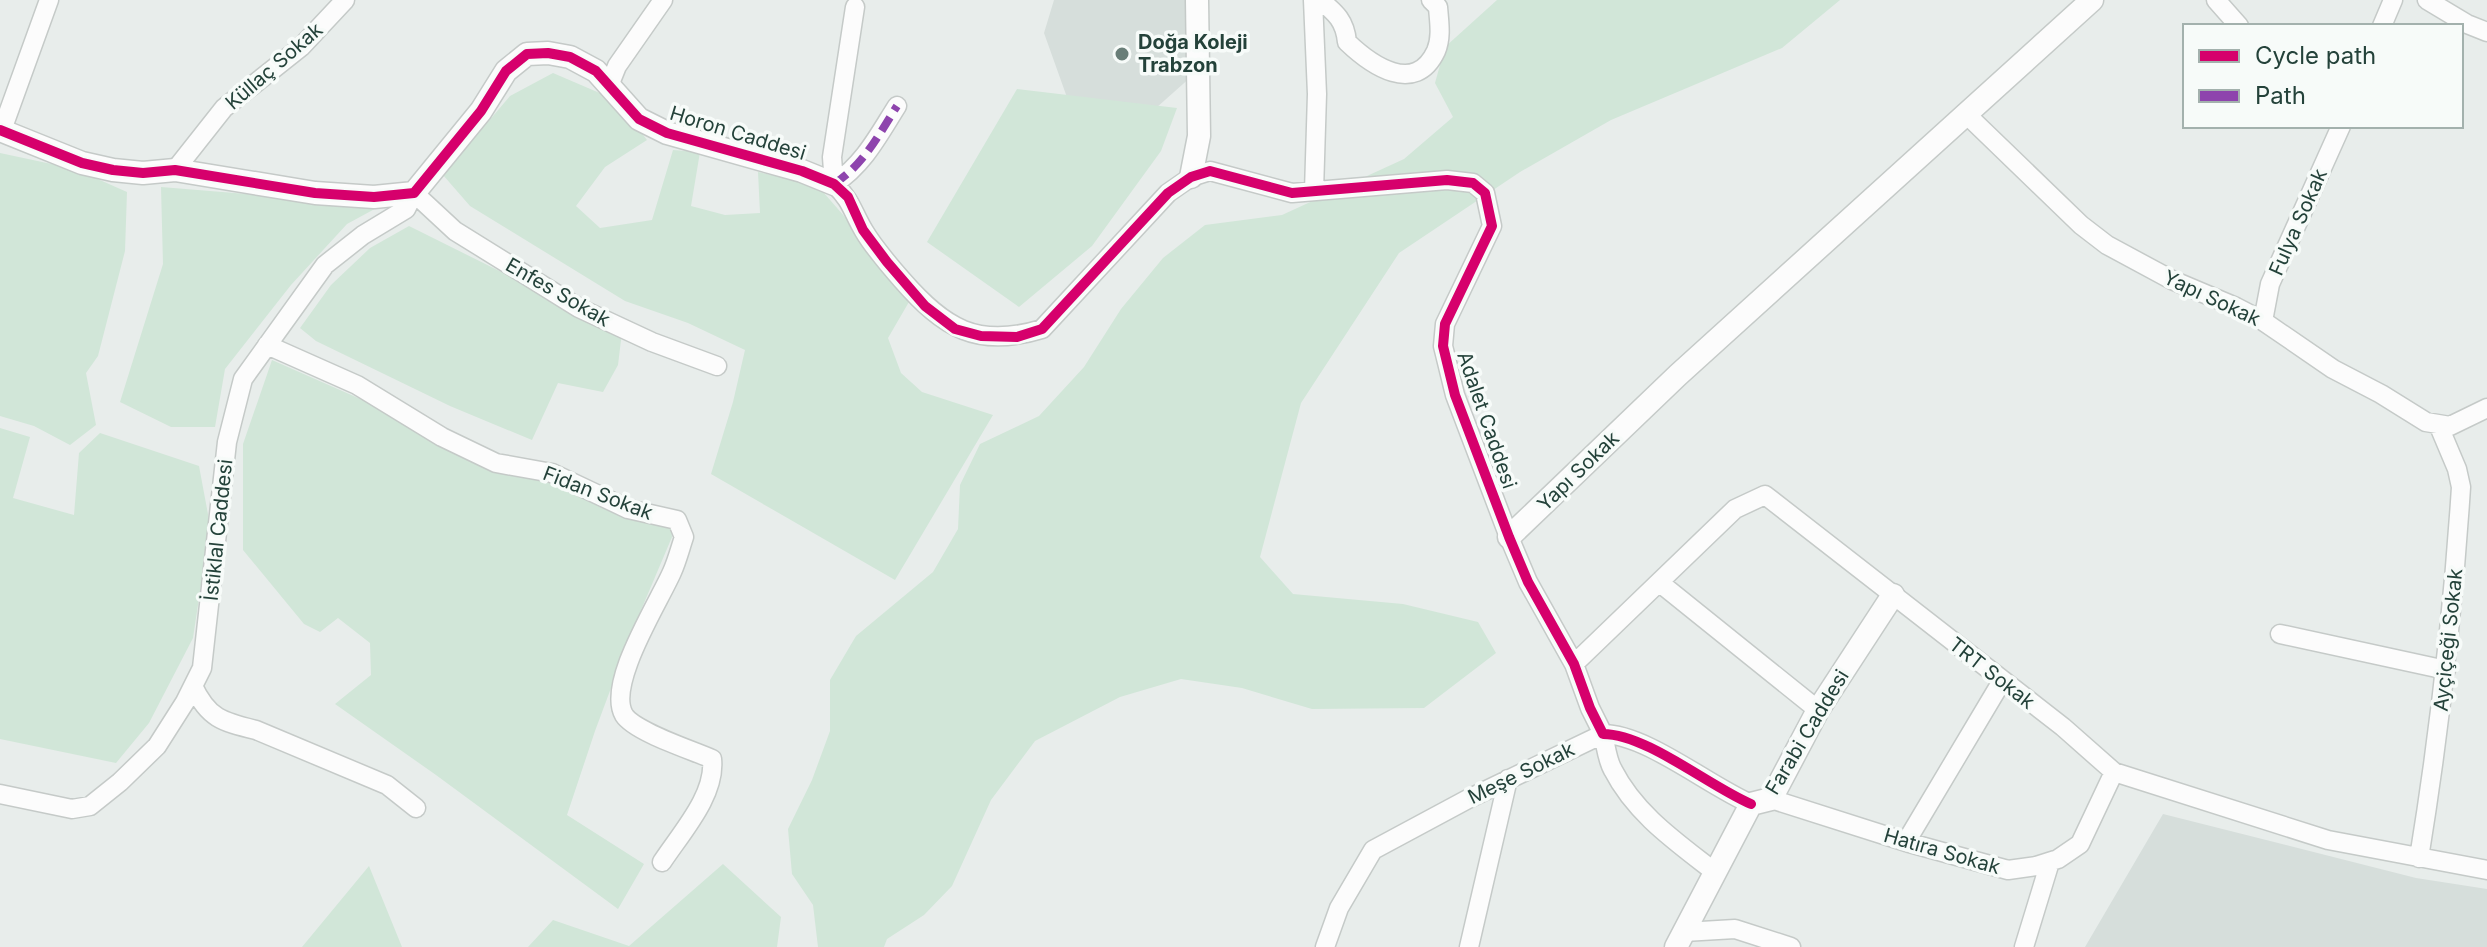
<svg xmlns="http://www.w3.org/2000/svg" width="2487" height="947" font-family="Inter,sans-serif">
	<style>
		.built { fill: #d6dedb }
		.green { fill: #d1e6d8 }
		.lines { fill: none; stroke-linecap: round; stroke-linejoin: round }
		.minor-casing { stroke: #c5cac8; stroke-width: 21 }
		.tertiary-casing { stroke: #c5cac8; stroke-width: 25 }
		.minor { stroke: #fcfcfc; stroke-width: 18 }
		.tertiary { stroke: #fcfcfc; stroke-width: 22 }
		.quiet { stroke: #8e44ad; stroke-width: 8; stroke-dasharray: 16 8; stroke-linecap: butt }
		.cycleway-casing { stroke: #f7fbf9; stroke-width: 15 }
		.cycleway { stroke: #d6006c; stroke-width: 10 }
		.poi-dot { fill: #697e78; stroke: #f7fbf9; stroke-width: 3 }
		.labels { text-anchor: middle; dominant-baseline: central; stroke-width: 7; stroke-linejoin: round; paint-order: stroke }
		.poi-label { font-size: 20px; font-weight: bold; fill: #24423a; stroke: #f7fbf9; text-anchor: start }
		.street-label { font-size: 20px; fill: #24423a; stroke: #f7fbf9 }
	</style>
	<rect width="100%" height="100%" fill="#e8edeb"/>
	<!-- built -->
	<path class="built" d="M 1054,0 L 1190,0 L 1192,76 L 1120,140 L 1069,103 L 1044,33 Z
		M 2163,814 L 2416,878 L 2487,889 L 2487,947 L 2085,947 Z"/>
	<!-- green -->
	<path class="green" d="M 1497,0 L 1840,0 L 1782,48 L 1611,120 L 1520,172 L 1399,253 L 1301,403 L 1260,557 L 1293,594 L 1403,604 L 1478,622 L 1496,653 L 1424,708 L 1312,709 L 1242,688 L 1181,679 L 1120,697 L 1035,741 L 991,800 L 952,886 L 924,915 L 887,939 L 884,947 L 818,947 L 813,905 L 792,874 L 788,829 L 812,780 L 830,731 L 830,680 L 856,636 L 933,572 L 958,529 L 960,485 L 980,444 L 1039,416 L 1084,367 L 1121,309 L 1163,258 L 1205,225 L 1282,215 L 1404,159 L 1453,117 L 1435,83 L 1445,47 Z
		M 553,73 L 616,100 L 647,140 L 605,167 L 576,206 L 600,228 L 652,220 L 673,150 L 700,152 L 691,206 L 725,215 L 760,213 L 758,172 L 817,185 L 913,295 L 888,338 L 901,373 L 922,392 L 993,415 L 895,580 L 711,474 L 733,402 L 745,350 L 688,323 L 625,301 L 470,206 L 443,175 L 510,96 Z
		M 1017,89 L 1177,108 L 1161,151 L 1092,246 L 1019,307 L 927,242 Z
		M 0,153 L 75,169 L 127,192 L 125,251 L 98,356 L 86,373 L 96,425 L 70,445 L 34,426 L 0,416 Z
		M 161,187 L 382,205 L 347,224 L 291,285 L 225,369 L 215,427 L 171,427 L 120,402 L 163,264 Z
		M 409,226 L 622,332 L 618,365 L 603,392 L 558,383 L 532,440 L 450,406 L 316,341 L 300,328 L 331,285 L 370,248 Z
		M 272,360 L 601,505 L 671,519 L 672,537 L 633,629 L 595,731 L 567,815 L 644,864 L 618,909 L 436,775 L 335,704 L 371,675 L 370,643 L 338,618 L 320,632 L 304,624 L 243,550 L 243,444 Z
		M 0,428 L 30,437 L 13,498 L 74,515 L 79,453 L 100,433 L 199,466 L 210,525 L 193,638 L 149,723 L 116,763 L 0,739 Z
		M 723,864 L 781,917 L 777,947 L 528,947 L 553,920 L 629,946 Z
		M 369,866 L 402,947 L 302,947 Z"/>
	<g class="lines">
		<!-- minor casing -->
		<g class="minor-casing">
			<path id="minor" d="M 1313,0 L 1317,94 L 1314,191
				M 1320,0 C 1336,13 1345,21 1347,42 C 1371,65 1415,96 1436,51 C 1442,37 1439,21 1438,7 L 1431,0
				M 2216,0 L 2239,26
				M 2427,0 L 2467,24 L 2487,32
				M 2382,26 L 2393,0
				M 609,86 L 617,66 L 663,0
				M 1965,113 L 2081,225 L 2107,245 L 2172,280 L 2236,307 L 2263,321 L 2333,369 L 2381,394 L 2426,422 L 2450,426 L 2487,408
				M 2,130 L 49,0
				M 175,170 L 224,108 L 301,47 L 345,0
				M 834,184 C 852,201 852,211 864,231 C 874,248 888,264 902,280 C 944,328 977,349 1042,329 L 1168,193 L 1191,177 L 1210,171 L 1292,193 L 1447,180 L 1473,183 L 1485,193 L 1492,226 L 1445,324 L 1443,346 L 1455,395 L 1509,537 L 1528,582 L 1574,664 L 1590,708 L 1603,734 C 1646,734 1709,786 1751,804
				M 834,184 L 832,157 L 855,7
				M 834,184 C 864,164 878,136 897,106
				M 2263,321 L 2270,284 L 2341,126
				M 267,345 L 357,385 L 442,437 L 496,463 L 552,473 L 628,509 L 677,520 L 684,537 C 680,549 677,561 672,572 C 659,602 606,684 624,715 C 635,732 692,750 712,759 C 716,795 681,833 662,862
				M 1660,583 L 1818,710
				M 2280,634 L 2446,670
				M 1574,664 L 1735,509 L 1765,495 L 2063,727 L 2114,772 L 2328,840 L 2487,870
				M 193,686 C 208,718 222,722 256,730 L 387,785 L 416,808
				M 0,794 L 72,809 L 90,806 L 120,782 L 157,746 L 185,702 L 202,668 L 227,442 L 243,379 L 325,265 L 363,235 L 406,209 L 414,193 L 455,231 L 579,308 L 652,342 L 717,366
				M 1771,799 L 1906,842 L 2008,870 L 2036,866 L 2058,859 L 2080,844 L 2114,772
				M 1906,842 L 2002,681
				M 2419,858 C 2439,735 2453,612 2461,487 L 2457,469 L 2438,424
				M 1684,932 L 1735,929 L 1791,947
				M 1325,947 L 1339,908 L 1373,850 L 1468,799 L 1603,734 C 1606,746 1607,760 1613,770 C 1636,815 1678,843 1716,873
				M 1469,947 L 1508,779
				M 2024,947 L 2050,862"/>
		</g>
		<!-- tertiary casing -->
		<g class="tertiary-casing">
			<path id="tertiary" d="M 0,130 L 82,163 L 113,170 L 143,173 L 175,170 L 315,193 L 374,197 L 414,193 L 481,111 L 506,71 L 527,54 L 548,53 L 570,57 L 596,71 L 639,119 L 667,133 L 802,171 L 834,184
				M 1191,177 L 1199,136 L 1197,0
				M 1509,537 L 1678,375 L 2092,0
				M 1676,947 L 1751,804 L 1771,799 L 1818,710 L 1893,595"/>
		</g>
		<!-- minor -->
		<use href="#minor" class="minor"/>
		<!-- tertiary -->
		<use href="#tertiary" class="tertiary"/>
		<!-- quiet -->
		<path class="quiet" d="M 834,184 C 864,164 878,136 897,106"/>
		<!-- cycleway casing -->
		<g class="cycleway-casing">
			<path id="cycleway" d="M 0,130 L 82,163 L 113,170 L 143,173 L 175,170 L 315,193 L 374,197 L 414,193 L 481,111 L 506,71 L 527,54 L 548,53 L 570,57 L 596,71 L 639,119 L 667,133 L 802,171 L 834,184 L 848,197 L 863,230 L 887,262 L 925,306 L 955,329 L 981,336 L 1017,337 L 1042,329 L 1168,193 L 1191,177 L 1210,171 L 1292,193 L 1447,180 L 1473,183 L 1485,193 L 1492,226 L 1445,324 L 1443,346 L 1455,395 L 1509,537 L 1528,582 L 1574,664 L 1590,708 L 1603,734 C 1646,734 1709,786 1751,804"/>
		</g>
		<!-- cycleway -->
		<use href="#cycleway" class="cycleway"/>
	</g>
	<!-- markers -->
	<circle class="poi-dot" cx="1122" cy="54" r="8"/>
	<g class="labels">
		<!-- poi labels -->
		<g class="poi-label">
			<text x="1138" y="42">Doğa Koleji<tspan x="1138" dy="23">Trabzon</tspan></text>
		</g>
		<!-- street labels -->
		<g class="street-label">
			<text transform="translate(274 66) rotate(-41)">Küllaç Sokak</text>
			<text transform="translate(738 133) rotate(17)">Horon Caddesi</text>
			<text transform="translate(2298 222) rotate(-66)">Fulya Sokak</text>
			<text transform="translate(558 292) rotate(30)">Enfes Sokak</text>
			<text transform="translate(2212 298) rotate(25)">Yapı Sokak</text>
			<text transform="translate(1487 420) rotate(71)">Adalet Caddesi</text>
			<text transform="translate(1578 471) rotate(-44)">Yapı Sokak</text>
			<text transform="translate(598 493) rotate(21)">Fidan Sokak</text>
			<text transform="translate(218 530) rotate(-84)">İstiklal Caddesi</text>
			<text transform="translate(2448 640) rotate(-84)">Ayçiçeği Sokak</text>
			<text transform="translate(1992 673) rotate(38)">TRT Sokak</text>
			<text transform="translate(1807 732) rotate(-59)">Farabi Caddesi</text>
			<text transform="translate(1521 773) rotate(-26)">Meşe Sokak</text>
			<text transform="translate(1942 851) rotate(16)">Hatıra Sokak</text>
		</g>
	</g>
	<!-- legend -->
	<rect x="2183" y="24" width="280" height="104" fill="#f7fbf9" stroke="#a3b1ad" stroke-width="2"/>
	<rect x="2199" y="50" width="40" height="12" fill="#d6006c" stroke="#a3b1ad" stroke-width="2"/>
	<text x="2255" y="64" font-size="24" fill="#24423a">Cycle path</text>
	<rect x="2199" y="90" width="40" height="12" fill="#8e44ad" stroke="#a3b1ad" stroke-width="2"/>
	<text x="2255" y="104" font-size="24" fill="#24423a">Path</text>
</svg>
